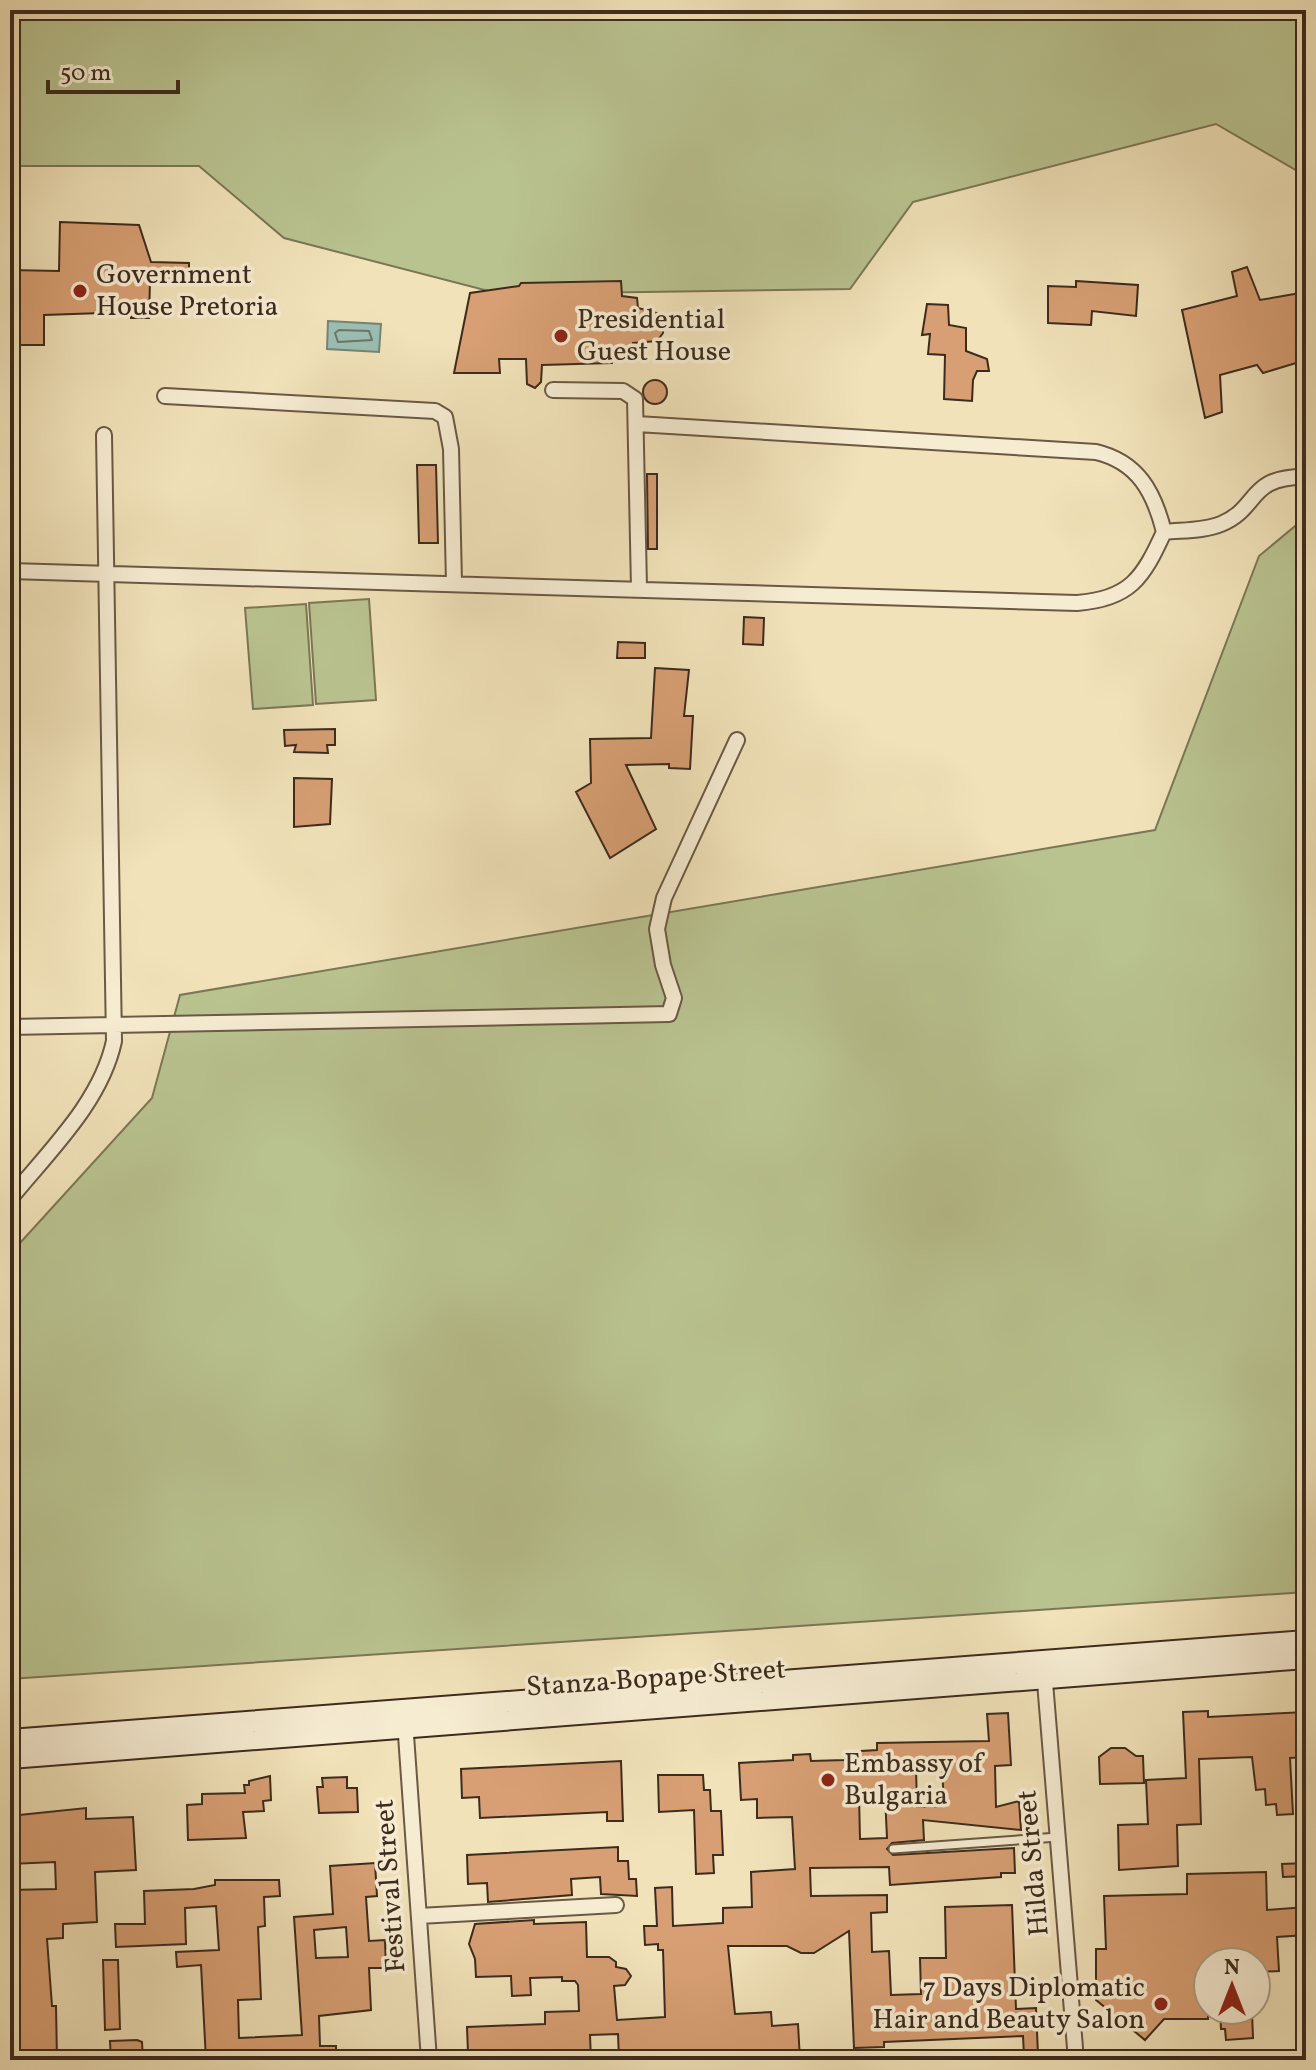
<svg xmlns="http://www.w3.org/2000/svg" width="1316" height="2070" font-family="Vollkorn,serif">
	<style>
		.green { fill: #b9c390; stroke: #7b7756; stroke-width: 2 }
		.water { fill: #9bbdb2; stroke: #758376; stroke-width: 2 }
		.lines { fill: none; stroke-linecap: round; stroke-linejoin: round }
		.shore { stroke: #6c7468; stroke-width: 2 }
		.building { fill: #d79f73; stroke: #3d2b1d; stroke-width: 2; fill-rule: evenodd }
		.service-casing { stroke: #6a5944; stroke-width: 11 }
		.minor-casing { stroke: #6a5944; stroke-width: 18 }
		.secondary-casing { stroke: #3d2b1d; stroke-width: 24 }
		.service { stroke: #f6ecd2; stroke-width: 7 }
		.minor { stroke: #f6ecd2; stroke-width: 14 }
		.secondary { stroke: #f6ecd2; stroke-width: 20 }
		.poi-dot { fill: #8f2418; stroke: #f6ecd2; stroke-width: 3 }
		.labels { text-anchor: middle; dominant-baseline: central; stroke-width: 7; stroke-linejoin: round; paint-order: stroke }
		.poi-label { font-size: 28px; fill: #3d2b1d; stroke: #f6ecd2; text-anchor: start }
		.street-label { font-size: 28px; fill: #3d2b1d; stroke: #f6ecd2 }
	</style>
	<rect width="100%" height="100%" fill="#f1e2b9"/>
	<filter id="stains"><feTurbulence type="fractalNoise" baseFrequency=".0025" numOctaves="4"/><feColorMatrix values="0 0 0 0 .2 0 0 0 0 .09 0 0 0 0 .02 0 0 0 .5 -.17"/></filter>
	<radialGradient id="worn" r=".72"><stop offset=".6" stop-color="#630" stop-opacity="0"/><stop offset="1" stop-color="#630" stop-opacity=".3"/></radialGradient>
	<!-- green -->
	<path class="green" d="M 10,10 L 1306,10 L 1306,176 L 1216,124 L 913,202 L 850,289 L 500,294 L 284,238 L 199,166 L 10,166 Z
		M 1306,517 L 1306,1592 L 10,1679 L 10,1254 L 152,1098 L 180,995 L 1155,830 L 1259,556 Z
		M 369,599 L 376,700 L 316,704 L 309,603 Z
		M 306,604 L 313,705 L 253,709 L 245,608 Z"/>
	<!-- water -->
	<path class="water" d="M 328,321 L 381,324 L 379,352 L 327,349 Z"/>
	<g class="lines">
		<!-- shore -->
		<path class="shore" d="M 339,330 L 369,331 L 372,340 L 338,342 L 335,333 Z"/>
	</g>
	<!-- building -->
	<path class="building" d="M 60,222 L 139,225 L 151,262 L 189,263 L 189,282 L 150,281 L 149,318 L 131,318 L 131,312 L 44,315 L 44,345 L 10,345 L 10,270 L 59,271 Z
		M 1247,267 L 1260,300 L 1306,292 L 1306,360 L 1263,373 L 1257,365 L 1220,375 L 1222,412 L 1205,418 L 1182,310 L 1237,296 L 1232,272 Z
		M 621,281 L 622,296 L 637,298 L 638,308 L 657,313 L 662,321 L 663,333 L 657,341 L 633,343 L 632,351 L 613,352 L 612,363 L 542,365 L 541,382 L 535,388 L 527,384 L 526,359 L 499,359 L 500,373 L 454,373 L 470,293 L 519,286 L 521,283 Z
		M 1076,281 L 1138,285 L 1136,316 L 1092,311 L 1091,325 L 1048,323 L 1048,286 L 1076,287 Z
		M 927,304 L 948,305 L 949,325 L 966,328 L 966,351 L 987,359 L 989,371 L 977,371 L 973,380 L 972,401 L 944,399 L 945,355 L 928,354 L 930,334 L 922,335 Z
		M643 392a12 12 0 1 1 24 0a12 12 0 1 1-24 0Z
		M 417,465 L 436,465 L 438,543 L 419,543 Z
		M 647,474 L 657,474 L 657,549 L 648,549 Z
		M 744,617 L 764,618 L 763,645 L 743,644 Z
		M 618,642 L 645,643 L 645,658 L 617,658 Z
		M 655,668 L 689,670 L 684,716 L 693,716 L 690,769 L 669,768 L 669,764 L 626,765 L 656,829 L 610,858 L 576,792 L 591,783 L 590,739 L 651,738 Z
		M 335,729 L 335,745 L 327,745 L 328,753 L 294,752 L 296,745 L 285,746 L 284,730 Z
		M 294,778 L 332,779 L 330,824 L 294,827 Z
		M 1208,1711 L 1208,1717 L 1306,1712 L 1306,1757 L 1290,1758 L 1293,1814 L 1277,1815 L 1276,1804 L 1266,1805 L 1265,1789 L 1256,1790 L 1252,1757 L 1199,1759 L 1201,1824 L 1177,1825 L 1178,1866 L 1119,1870 L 1118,1825 L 1148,1824 L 1146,1780 L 1186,1778 L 1183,1712 Z
		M 1008,1713 L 1011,1765 L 995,1766 L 996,1807 L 1019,1801 L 1021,1830 L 923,1820 L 924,1840 L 892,1843 L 887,1849 L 893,1855 L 1014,1848 L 1015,1873 L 1001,1873 L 1001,1877 L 890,1885 L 889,1867 L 810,1868 L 811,1896 L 887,1895 L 887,1912 L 871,1913 L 872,1952 L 889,1951 L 891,1995 L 921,1994 L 920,1958 L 946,1958 L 945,1907 L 1012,1905 L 1016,2009 L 1036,2008 L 1038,2055 L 1024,2056 L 1023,2036 L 884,2042 L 884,2047 L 854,2048 L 849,1931 L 814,1953 L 801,1953 L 787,1946 L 728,1946 L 735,2014 L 771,2012 L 772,2026 L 798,2024 L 800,2060 L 619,2060 L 618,2034 L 590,2035 L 591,2060 L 483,2060 L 482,2052 L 468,2053 L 467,2027 L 545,2024 L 545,2012 L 579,2011 L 578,1985 L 575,1981 L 562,1981 L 562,1977 L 530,1978 L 531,1995 L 512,1996 L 511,1976 L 476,1977 L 475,1959 L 469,1944 L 475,1924 L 534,1920 L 534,1924 L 586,1922 L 587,1957 L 609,1957 L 616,1962 L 616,1967 L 626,1969 L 631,1976 L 625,1985 L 614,1986 L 617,2020 L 665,2017 L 663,1950 L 658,1950 L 658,1944 L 645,1945 L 644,1926 L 657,1926 L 655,1888 L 672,1887 L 673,1926 L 723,1923 L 723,1908 L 752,1907 L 751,1872 L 795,1869 L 792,1817 L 757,1818 L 757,1799 L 741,1800 L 739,1763 L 793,1760 L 793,1755 L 810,1754 L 811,1761 L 845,1760 L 845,1752 L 877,1750 L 877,1743 L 989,1741 L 987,1714 ZM 942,1766 L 944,1806 L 917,1807 L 916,1767 ZM 859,1796 L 885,1796 L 887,1838 L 860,1839 Z
		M 1111,1748 L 1125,1748 L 1136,1756 L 1143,1756 L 1144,1783 L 1100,1784 L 1099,1757 Z
		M 621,1761 L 623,1821 L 607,1821 L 607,1812 L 480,1818 L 479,1797 L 462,1798 L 461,1769 Z
		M 658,1775 L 703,1775 L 704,1790 L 710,1790 L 711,1811 L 721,1811 L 723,1855 L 713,1855 L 714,1873 L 696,1874 L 694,1810 L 659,1812 Z
		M 270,1776 L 271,1800 L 263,1801 L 264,1811 L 243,1812 L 246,1838 L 188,1840 L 187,1805 L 202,1804 L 202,1794 L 245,1793 L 244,1785 L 249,1785 L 249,1781 Z
		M 347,1777 L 347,1788 L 357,1788 L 358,1812 L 319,1813 L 317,1787 L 323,1787 L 322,1778 Z
		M 86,1808 L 86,1819 L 133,1817 L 136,1870 L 95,1872 L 97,1922 L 63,1924 L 63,1938 L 47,1939 L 52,2006 L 56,2006 L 57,2060 L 19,2060 L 19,2046 L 10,2047 L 10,1890 L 56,1889 L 55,1862 L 10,1864 L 10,1816 Z
		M 618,1847 L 618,1861 L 628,1861 L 629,1879 L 636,1879 L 637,1896 L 601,1894 L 600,1877 L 571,1879 L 572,1895 L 488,1902 L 487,1883 L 468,1884 L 467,1855 Z
		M 375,1863 L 377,1896 L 366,1897 L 369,1941 L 385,1940 L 386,1968 L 369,1968 L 371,2010 L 319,2016 L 320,2046 L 336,2046 L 336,2060 L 206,2060 L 201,1965 L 177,1967 L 176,1952 L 219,1950 L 216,1906 L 185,1908 L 186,1944 L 116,1947 L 115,1924 L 145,1924 L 144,1891 L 194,1889 L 215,1885 L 215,1880 L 279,1880 L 280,1896 L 264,1897 L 265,1926 L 258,1927 L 261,1999 L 238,2000 L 239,2038 L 302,2035 L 294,1917 L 333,1914 L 330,1866 ZM 346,1927 L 348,1957 L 316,1958 L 314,1930 Z
		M 1306,1863 L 1306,1876 L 1283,1877 L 1282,1864 Z
		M 1266,1872 L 1267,1910 L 1306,1907 L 1306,1935 L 1277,1937 L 1279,1971 L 1256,1972 L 1256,1962 L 1208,1962 L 1208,2019 L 1164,2019 L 1145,2040 L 1096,2000 L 1096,1949 L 1106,1949 L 1104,1896 L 1187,1894 L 1187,1874 Z
		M 103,1960 L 118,1960 L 120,2029 L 105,2030 Z
		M 1220,2010 L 1252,2012 L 1253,2038 L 1226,2040 L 1225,2029 L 1221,2029 Z
		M 137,2040 L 142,2042 L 143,2060 L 111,2060 L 110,2041 Z"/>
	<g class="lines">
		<!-- service casing -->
		<g class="service-casing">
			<path id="service" d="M 893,1849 L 1058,1837"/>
		</g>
		<!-- minor casing -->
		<g class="minor-casing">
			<path id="minor" d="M 553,390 L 623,391 L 635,399 L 639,588
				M 165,396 L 435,411 L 445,417 L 451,449 L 454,583
				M 637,424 L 1096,452 C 1138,462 1154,492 1164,532
				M 10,571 L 1077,603 C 1130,599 1143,578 1164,532 C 1182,530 1204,531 1221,524 C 1260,508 1247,476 1306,477
				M 10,1027 L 669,1014 L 674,998 L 663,965 L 657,929 L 664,898 L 737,740
				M 10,1199 C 49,1151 101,1102 114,1041 L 104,435
				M 1044,1670 L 1076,2060
				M 405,1721 L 429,2060
				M 419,1916 L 616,1905"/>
		</g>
		<!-- secondary casing -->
		<g class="secondary-casing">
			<path id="secondary" d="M 10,1740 L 1306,1641
				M 10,1758 L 1306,1658"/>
		</g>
		<!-- service -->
		<use href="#service" class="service"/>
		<!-- minor -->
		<use href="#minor" class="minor"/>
		<!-- secondary -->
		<use href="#secondary" class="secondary"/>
	</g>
	<!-- markers -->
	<g class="poi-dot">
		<circle cx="80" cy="291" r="8"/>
		<circle cx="561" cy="336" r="8"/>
		<circle cx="828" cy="1780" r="8"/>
		<circle cx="1161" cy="2004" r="8"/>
	</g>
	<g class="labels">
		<!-- poi labels -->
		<g class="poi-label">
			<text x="96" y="275">Government<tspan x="96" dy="32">House Pretoria</tspan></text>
			<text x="577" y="320">Presidential<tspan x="577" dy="32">Guest House</tspan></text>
			<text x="844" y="1764">Embassy of<tspan x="844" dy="32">Bulgaria</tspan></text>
			<text x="1145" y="1988" text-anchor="end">7 Days Diplomatic<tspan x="1145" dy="32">Hair and Beauty Salon</tspan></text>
		</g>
		<!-- street labels -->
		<g class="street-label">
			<text transform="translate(656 1679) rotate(-4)">Stanza Bopape Street</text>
			<text transform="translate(1034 1863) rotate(-95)">Hilda Street</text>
			<text transform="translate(391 1886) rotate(-94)">Festival Street</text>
		</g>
	</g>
	<!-- margin -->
	<rect width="1316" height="2070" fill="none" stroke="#f1e2b9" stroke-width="40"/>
	<rect x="12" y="12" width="1292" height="2046" fill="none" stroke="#3d2b1d" stroke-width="4"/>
	<rect x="20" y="20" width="1276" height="2030" fill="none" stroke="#3d2b1d" stroke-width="2"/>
	<!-- north arrow -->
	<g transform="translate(1232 1986)"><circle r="38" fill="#f6ecd2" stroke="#ac9f8a" stroke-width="2"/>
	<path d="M0-6L14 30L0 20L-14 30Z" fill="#8f2418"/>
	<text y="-12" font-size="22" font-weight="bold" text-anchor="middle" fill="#3d2b1d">N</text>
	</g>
	<!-- scale -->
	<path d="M48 80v12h130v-12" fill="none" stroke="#3d2b1d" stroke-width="4"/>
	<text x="60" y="80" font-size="24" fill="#3d2b1d" stroke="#f6ecd2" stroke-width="6" paint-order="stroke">50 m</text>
	<rect width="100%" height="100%" filter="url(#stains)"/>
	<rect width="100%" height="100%" fill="url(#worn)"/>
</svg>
